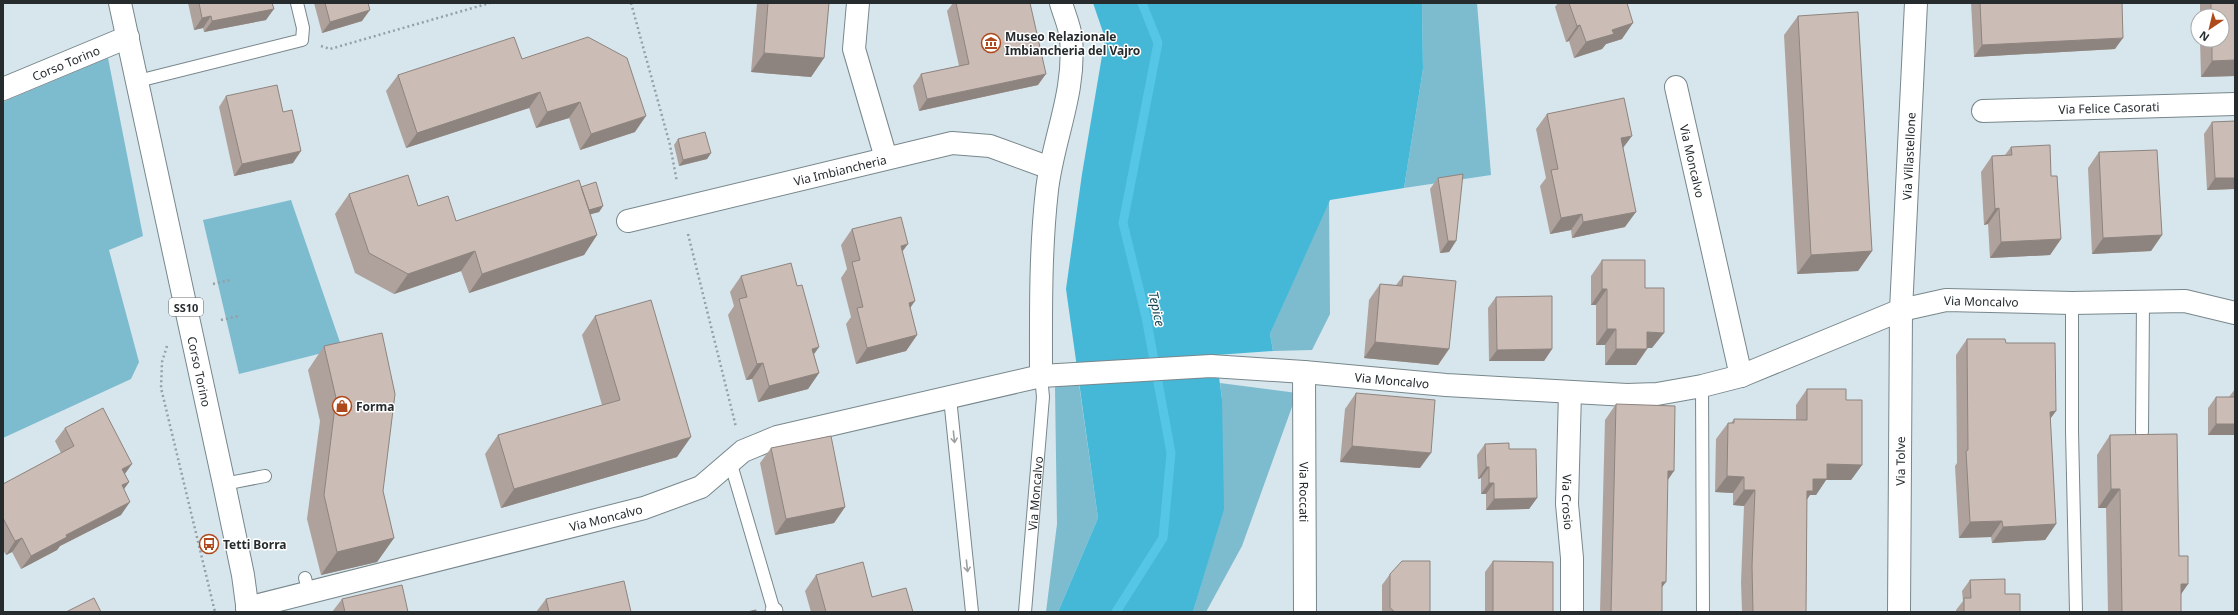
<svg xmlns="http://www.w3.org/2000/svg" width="2238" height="615" font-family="'Noto Sans',sans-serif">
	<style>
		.green { fill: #7dbbcf }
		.forest { fill: #45b8d8 }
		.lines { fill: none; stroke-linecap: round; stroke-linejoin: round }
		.stream { stroke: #55c6e6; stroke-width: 9 }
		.service-casing { stroke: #78878c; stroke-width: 14 }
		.pedestrian-casing { stroke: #78878c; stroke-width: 19 }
		.minor-casing { stroke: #78878c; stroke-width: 24 }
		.primary-casing { stroke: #78878c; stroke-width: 24 }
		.path { stroke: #94a0a5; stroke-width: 2.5; stroke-dasharray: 2 3; stroke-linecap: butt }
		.service { stroke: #fff; stroke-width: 12 }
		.pedestrian { stroke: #fff; stroke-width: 17 }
		.minor { stroke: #fff; stroke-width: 22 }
		.primary { stroke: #fff; stroke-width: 22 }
		.wall { fill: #afa29d }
		.shaded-wall { fill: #8e847f }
		.building { fill: #cbbcb6; stroke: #8e847f }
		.oneway { stroke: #9da0a1 }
		.labels { text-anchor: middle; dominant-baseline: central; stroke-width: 3; stroke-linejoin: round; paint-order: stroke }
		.shield { fill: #fff; stroke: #676b6d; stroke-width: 1 }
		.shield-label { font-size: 11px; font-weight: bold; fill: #262c2e }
		.poi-label { font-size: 12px; font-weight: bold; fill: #262c2e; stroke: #fff; text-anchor: start }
		.street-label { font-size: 12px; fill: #262c2e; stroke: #fff }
		.water-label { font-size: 13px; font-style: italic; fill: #174856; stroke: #fff }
	</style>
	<rect width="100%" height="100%" fill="#d6e6ec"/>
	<!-- green -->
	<path class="green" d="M 1422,3 L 1477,3 L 1491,175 L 1404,188 L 1423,69 Z
		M 108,58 L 143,236 L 109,250 L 139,362 L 131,379 L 3,438 L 3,102 Z
		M 1329,199 L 1330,314 L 1312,350 L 1273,351 L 1270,334 Z
		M 291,200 L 342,348 L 239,374 L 203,220 Z
		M 1220,383 L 1297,393 L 1242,546 L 1206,612 L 1193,612 L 1222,513 L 1222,399 Z
		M 1079,384 L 1098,518 L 1058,612 L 1046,612 L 1057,524 L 1055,387 Z"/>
	<!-- forest -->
	<path class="forest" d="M 1093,3 L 1422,3 L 1423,69 L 1404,188 L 1330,200 L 1270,334 L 1273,351 L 1216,355 L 1222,399 L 1224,509 L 1193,612 L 1058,612 L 1098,518 L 1066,289 L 1082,174 L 1105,38 Z"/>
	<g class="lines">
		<!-- stream -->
		<path class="stream" d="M 1116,612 L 1163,538 L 1171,453 L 1146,317 L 1123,223 L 1158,43 L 1142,3"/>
		<!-- service casing -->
		<g class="service-casing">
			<g id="service">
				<path d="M 138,81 L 302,40 L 303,28 L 297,3"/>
				<path d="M 2072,303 L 2072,431 L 2076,612"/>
				<path d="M 1702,386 L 1703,612"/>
				<path d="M 950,398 L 972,612"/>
				<path d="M 2142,432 L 2143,301"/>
				<path d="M 730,461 L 774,611"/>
				<path d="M 224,484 L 265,476"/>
				<path d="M 305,578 L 309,593"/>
				<path id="s1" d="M 1025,612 L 1043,397 L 1041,376"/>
			</g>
		</g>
		<!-- pedestrian casing -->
		<g class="pedestrian-casing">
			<path id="pedestrian" d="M 774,611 L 774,612"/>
		</g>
		<!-- minor casing -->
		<g class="minor-casing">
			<g id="minor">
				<path d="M 858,3 L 854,49 L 886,158"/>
				<path id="s2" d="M 1676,87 L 1741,376"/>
				<path id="s3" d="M 3,89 L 128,37"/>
				<path id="s4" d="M 1983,111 L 2235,104"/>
				<path id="s5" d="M 628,221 L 952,143 L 990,146 L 1050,168"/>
				<path id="s6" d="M 1304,372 L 1305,612"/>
				<path d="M 1041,376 C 1041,314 1040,252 1047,190 C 1053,138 1076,93 1071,38 C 1070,27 1064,14 1061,3"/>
				<path id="s7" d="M 1570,392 L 1567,504 L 1572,558 L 1572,612"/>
				<path id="s8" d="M 247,608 L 644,508 L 701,487 L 743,451 L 777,437 L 1041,376 L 1211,366 L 1304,372 L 1446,385 L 1627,395 L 1657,394 L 1702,386 L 1741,376 L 1901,310 L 1946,300 L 2072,303 L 2185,301 L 2235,313"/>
				<path id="s9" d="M 1899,612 L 1901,310 L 1916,3"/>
			</g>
		</g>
		<!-- primary casing -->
		<g class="primary-casing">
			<g id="primary">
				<path id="s10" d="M 120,3 L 224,484 L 243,575 L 248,612"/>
			</g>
		</g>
		<!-- path -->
		<path class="path" d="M 631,3 L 670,145 L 677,182
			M 321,46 L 330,49 L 490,3
			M 688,234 L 736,427
			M 213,284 L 230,280
			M 221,320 L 239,316
			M 167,346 L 162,362 L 161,388 L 215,612"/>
		<!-- service -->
		<use href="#service" class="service"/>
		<!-- pedestrian -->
		<use href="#pedestrian" class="pedestrian"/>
		<!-- minor -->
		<use href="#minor" class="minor"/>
		<!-- primary -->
		<use href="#primary" class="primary"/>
	</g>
	<!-- wall -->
	<path class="wall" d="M 188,3 L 272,3 L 266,20 L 204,32 L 203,28 L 194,30 Z
		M 314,3 L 368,3 L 362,21 L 322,33 Z
		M 757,3 L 829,3 L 824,58 L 811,77 L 751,72 Z
		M 953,3 L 1030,3 L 1038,85 L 919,111 L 913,86 L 921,74 L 959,66 L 947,11 Z
		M 1558,3 L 1627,3 L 1622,39 L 1606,44 L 1602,49 L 1574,58 L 1569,41 L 1566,42 L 1555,7 Z
		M 1971,3 L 2122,3 L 2115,49 L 1974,57 Z
		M 2200,3 L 2235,3 L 2235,76 L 2201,77 L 2200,40 L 2222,40 L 2222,16 L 2200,16 Z
		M 1798,16 L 1872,251 L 1858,271 L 1797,274 L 1784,35 Z
		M 522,59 L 635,132 L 580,150 L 569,118 L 536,128 L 529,108 L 406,148 L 386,91 L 398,75 Z
		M 226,96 L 293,163 L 234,176 L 219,107 Z
		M 1547,114 L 1623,148 L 1625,227 L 1572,238 L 1571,230 L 1550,234 L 1540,186 L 1546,178 L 1536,129 Z
		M 2235,121 L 2235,201 L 2234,189 L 2207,190 L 2204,134 L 2212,122 Z
		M 678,139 L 711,153 L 707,159 L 679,166 L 674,145 Z
		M 2011,147 L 2051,176 L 2061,239 L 2050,255 L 1990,258 L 1988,224 L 1984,225 L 1981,172 L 1992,156 L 2005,155 Z
		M 2099,152 L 2162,235 L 2151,251 L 2092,254 L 2088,168 Z
		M 1438,178 L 1456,241 L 1449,252 L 1440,253 L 1430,189 Z
		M 581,187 L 603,206 L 599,212 L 590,214 L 597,235 L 584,255 L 469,293 L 461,271 L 394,294 L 355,273 L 335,214 L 349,194 L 418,206 L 456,221 Z
		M 852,229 L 902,252 L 910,308 L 917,335 L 906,351 L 856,364 L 846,324 L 851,317 L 841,278 L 847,269 L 841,245 Z
		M 1602,260 L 1645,288 L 1652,348 L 1647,348 L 1647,349 L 1636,365 L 1605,365 L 1605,345 L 1596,345 L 1596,305 L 1591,305 L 1591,276 Z
		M 741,276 L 814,354 L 819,373 L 808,389 L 758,402 L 752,379 L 746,380 L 728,315 L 734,306 L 730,292 Z
		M 1403,276 L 1449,349 L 1438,365 L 1364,358 L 1369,300 L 1380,284 L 1396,285 Z
		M 1496,297 L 1552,349 L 1544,361 L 1489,361 L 1488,308 Z
		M 595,316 L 677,457 L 501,508 L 485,454 L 498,435 L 602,405 L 582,335 Z
		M 1967,339 L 2006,343 L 2056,411 L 2050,419 L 2056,524 L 2045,540 L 1992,543 L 1991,537 L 1959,538 L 1955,466 L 1957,463 L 1956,355 Z
		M 324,346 L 383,491 L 394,538 L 377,562 L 321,575 L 307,519 L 320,421 L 308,370 Z
		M 1807,389 L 1846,400 L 1862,465 L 1851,480 L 1826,480 L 1816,495 L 1810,495 L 1807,499 L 1806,612 L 1742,612 L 1741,582 L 1744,506 L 1733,505 L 1733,493 L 1715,492 L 1716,439 L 1728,423 L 1731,423 L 1734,419 L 1796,420 L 1796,405 Z
		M 2235,389 L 2235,435 L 2208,435 L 2208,408 L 2216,397 L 2229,397 Z
		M 1356,393 L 1420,468 L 1340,462 L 1345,409 Z
		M 1616,404 L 1667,480 L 1662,588 L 1662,612 L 1600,612 L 1605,420 Z
		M 65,428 L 125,474 L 129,482 L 124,489 L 121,515 L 60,546 L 57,550 L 21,569 L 12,552 L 6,555 L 3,550 L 3,484 L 61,453 L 55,441 Z
		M 2110,435 L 2179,556 L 2188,584 L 2181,594 L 2181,612 L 2108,612 L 2106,508 L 2098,508 L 2097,455 Z
		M 1485,444 L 1509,449 L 1537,498 L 1529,509 L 1486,510 L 1486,494 L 1481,494 L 1481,478 L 1478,479 L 1477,455 Z
		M 771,448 L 845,507 L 834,523 L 775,535 L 760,463 Z
		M 1493,561 L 1553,612 L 1485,612 L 1485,572 Z
		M 1390,574 L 1430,612 L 1382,612 L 1382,585 Z
		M 816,575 L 872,597 L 913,612 L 811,612 L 805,591 Z
		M 1970,580 L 2005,594 L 2020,612 L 1956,612 L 1956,610 L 1963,601 L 1962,591 Z
		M 342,599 L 408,612 L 332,612 Z
		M 546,599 L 631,612 L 536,612 Z"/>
	<!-- shaded-wall -->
	<path class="shaded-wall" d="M 274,9 L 266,20 L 204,32 L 212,21 Z
		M 370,10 L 362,21 L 322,33 L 330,22 Z
		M 211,16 L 203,28 L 194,30 L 202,18 Z
		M 1633,23 L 1622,39 L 1606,44 L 1602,49 L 1574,58 L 1586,42 L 1612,30 Z
		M 1580,25 L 1569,41 L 1566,42 L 1577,26 Z
		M 2123,38 L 2115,49 L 1974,57 L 1982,45 Z
		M 764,53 L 824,58 L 811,77 L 751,72 Z
		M 2235,60 L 2235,76 L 2201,77 L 2212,61 Z
		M 1046,74 L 1038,85 L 919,111 L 927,99 Z
		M 540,92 L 529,108 L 406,148 L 417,133 Z
		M 580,102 L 569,118 L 536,128 L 547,112 Z
		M 646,116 L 635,132 L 580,150 L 591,134 Z
		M 1632,136 L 1620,152 L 1621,138 Z
		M 301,151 L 293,163 L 234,176 L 242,164 Z
		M 711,153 L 707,159 L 679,166 L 683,160 Z
		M 2215,178 L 2235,178 L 2235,188 L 2234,189 L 2207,190 Z
		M 603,206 L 599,212 L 574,219 L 578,213 Z
		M 1999,208 L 1988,224 L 1984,225 L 1995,209 Z
		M 1636,212 L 1625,227 L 1572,238 L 1583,222 Z
		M 1582,214 L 1571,230 L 1550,234 L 1561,218 Z
		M 597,235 L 584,255 L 469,293 L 482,274 Z
		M 2162,235 L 2151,251 L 2092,254 L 2103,238 Z
		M 2061,239 L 2050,255 L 1990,258 L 2001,242 Z
		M 1448,241 L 1456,241 L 1449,252 L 1440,253 Z
		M 908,244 L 896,260 L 901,246 Z
		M 475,251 L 461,271 L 394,294 L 408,274 Z
		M 1872,251 L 1858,271 L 1797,274 L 1811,255 Z
		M 1602,289 L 1607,289 L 1596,305 L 1591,305 Z
		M 915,301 L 904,317 L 909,303 Z
		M 1607,329 L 1616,329 L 1605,345 L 1596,345 Z
		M 1647,332 L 1664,333 L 1652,348 L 1636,348 Z
		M 917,335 L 906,351 L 856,364 L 867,348 Z
		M 1375,342 L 1449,349 L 1438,365 L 1364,358 Z
		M 819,347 L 808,363 L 812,349 Z
		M 1552,349 L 1544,361 L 1489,361 L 1497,350 Z
		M 1616,349 L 1647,349 L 1636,365 L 1605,365 Z
		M 763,363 L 752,379 L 746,380 L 757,364 Z
		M 819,373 L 808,389 L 758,402 L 769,386 Z
		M 2056,411 L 2044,427 L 2050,412 Z
		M 2216,424 L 2235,424 L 2235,435 L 2208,435 Z
		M 691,437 L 677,457 L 501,508 L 514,489 Z
		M 1352,446 L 1431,453 L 1420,468 L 1340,462 Z
		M 132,464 L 122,478 L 122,469 Z
		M 1827,464 L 1862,465 L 1851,480 L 1826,480 L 1816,495 L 1810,495 L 1802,507 L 1796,507 L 1813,479 Z
		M 1486,467 L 1489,467 L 1481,478 L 1478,479 Z
		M 1668,471 L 1674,471 L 1663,487 Z
		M 1727,476 L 1744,477 L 1733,493 L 1715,492 Z
		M 129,482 L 119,496 L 122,485 Z
		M 1489,483 L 1494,483 L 1486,494 L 1481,494 Z
		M 2111,489 L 2120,489 L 2106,508 L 2098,508 Z
		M 1744,490 L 1755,490 L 1744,506 L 1733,505 Z
		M 1537,498 L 1529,509 L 1486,510 L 1494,499 Z
		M 130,502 L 121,515 L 60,546 L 57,550 L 21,569 L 31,556 L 66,535 Z
		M 845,507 L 834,523 L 775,535 L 786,519 Z
		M 2002,521 L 1991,537 L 1959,538 L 1970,522 Z
		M 2056,524 L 2045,540 L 1992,543 L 2003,527 Z
		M 22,538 L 12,552 L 6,555 L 15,541 Z
		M 394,538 L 377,562 L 321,575 L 337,552 Z
		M 1662,582 L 1666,582 L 1654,598 Z
		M 2181,584 L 2188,584 L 2175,603 Z"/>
	<!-- building -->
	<path class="building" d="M 199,3 L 272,3 L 274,9 L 212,21 L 211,16 L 202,18 Z
		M 325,3 L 368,3 L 370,10 L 330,22 Z
		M 768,3 L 829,3 L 824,58 L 764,53 Z
		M 956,3 L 1030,3 L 1046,74 L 927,99 L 921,74 L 969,64 Z
		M 1569,3 L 1627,3 L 1633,23 L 1612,30 L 1614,34 L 1586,42 L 1580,25 L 1577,26 Z
		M 1980,3 L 2122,3 L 2123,38 L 1982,45 Z
		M 2211,3 L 2235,3 L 2235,60 L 2212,61 L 2212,40 L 2222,40 L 2222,16 L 2211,16 Z
		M 1858,12 L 1872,251 L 1811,255 L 1798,16 Z
		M 514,37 L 522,59 L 588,37 L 627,58 L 646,116 L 591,134 L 580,102 L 547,112 L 540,92 L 417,133 L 398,75 Z
		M 277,85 L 283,112 L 292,110 L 301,151 L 242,164 L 226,96 Z
		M 1624,98 L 1632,136 L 1621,138 L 1636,212 L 1583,222 L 1582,214 L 1561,218 L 1551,170 L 1558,169 L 1547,114 Z
		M 2235,121 L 2235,178 L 2215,178 L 2212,122 Z
		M 705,132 L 711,153 L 683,160 L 678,139 Z
		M 2050,145 L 2051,176 L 2057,176 L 2061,239 L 2001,242 L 1999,208 L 1995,209 L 1992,156 L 2012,155 L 2011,147 Z
		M 2157,150 L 2162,235 L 2103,238 L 2099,152 Z
		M 1463,174 L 1456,241 L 1448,241 L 1438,178 Z
		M 408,175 L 418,206 L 448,196 L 456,221 L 579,180 L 597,235 L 482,274 L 475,251 L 408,274 L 369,253 L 349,194 Z
		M 596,182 L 603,206 L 589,210 L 581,187 Z
		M 901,217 L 908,244 L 901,246 L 915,301 L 909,303 L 917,335 L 867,348 L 857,308 L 863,307 L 852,262 L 860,260 L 852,229 Z
		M 1602,260 L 1645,260 L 1645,288 L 1664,288 L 1664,333 L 1647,332 L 1647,349 L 1616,349 L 1616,329 L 1607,329 L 1607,289 L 1602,289 Z
		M 791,263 L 797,286 L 802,285 L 819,347 L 812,349 L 819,373 L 769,386 L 763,363 L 757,364 L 739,299 L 747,297 L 741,276 Z
		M 1403,276 L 1456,281 L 1449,349 L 1375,342 L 1380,284 L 1402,286 Z
		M 1552,296 L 1552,349 L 1497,350 L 1496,297 Z
		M 651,300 L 691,437 L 514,489 L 498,435 L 620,400 L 595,316 Z
		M 382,333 L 395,394 L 383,491 L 394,538 L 337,552 L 324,495 L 336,398 L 324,346 Z
		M 1967,339 L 2005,339 L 2006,343 L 2055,343 L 2056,411 L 2050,412 L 2056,524 L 2003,527 L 2002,521 L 1970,522 L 1966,451 L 1968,450 Z
		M 1807,389 L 1846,389 L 1846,400 L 1862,400 L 1862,465 L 1827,464 L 1827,479 L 1813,479 L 1813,491 L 1807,491 L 1806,612 L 1753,612 L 1752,566 L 1755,490 L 1744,490 L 1744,477 L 1727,476 L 1728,423 L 1734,423 L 1734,419 L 1807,420 Z
		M 1356,393 L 1435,400 L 1431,453 L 1352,446 Z
		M 2216,397 L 2235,397 L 2235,424 L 2216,424 Z
		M 1616,404 L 1675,406 L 1674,471 L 1668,471 L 1666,582 L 1662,582 L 1662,612 L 1611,612 Z
		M 103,408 L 132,464 L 122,469 L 129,482 L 122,485 L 130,502 L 66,535 L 67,537 L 31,556 L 22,538 L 15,541 L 3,518 L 3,484 L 74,446 L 65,428 Z
		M 2177,434 L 2179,556 L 2188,556 L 2188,584 L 2181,584 L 2181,612 L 2122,612 L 2120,489 L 2111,489 L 2110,435 Z
		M 831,436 L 845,507 L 786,519 L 771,448 Z
		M 1509,443 L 1509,449 L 1536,449 L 1537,498 L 1494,499 L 1494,483 L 1489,483 L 1489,467 L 1486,467 L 1485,444 Z
		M 1402,561 L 1430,561 L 1430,612 L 1395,612 L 1390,608 L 1390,574 Z
		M 1493,561 L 1553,562 L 1553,612 L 1493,612 Z
		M 863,562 L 872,597 L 906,588 L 913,612 L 826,612 L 816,575 Z
		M 2005,579 L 2005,594 L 2020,594 L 2020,612 L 1964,612 L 1964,598 L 1971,598 L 1970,580 Z
		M 624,581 L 631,612 L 549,612 L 546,599 Z
		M 402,585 L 408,612 L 345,612 L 342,599 Z
		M 94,598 L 101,612 L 66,612 Z
		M 756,610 L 756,612 L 747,612 Z"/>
	<!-- one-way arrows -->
	<defs><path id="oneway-shaft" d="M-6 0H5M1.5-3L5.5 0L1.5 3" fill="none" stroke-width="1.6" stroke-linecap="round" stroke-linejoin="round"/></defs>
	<g class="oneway">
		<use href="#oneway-shaft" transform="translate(954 437) rotate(84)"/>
		<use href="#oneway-shaft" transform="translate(967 566) rotate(84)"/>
	</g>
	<!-- icons -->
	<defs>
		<g id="museum-ring" transform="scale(1)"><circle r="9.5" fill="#fff" stroke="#ae491b" stroke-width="1.5"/><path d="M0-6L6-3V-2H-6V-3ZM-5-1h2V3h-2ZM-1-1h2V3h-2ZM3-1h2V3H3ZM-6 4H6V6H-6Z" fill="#ae491b"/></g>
		<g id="shop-ring" transform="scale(1)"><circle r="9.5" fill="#fff" stroke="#ae491b" stroke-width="1.5"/><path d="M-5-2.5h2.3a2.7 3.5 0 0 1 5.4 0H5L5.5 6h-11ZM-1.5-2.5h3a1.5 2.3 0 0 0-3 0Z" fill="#ae491b"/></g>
		<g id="bus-ring" transform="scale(1)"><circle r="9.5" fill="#fff" stroke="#ae491b" stroke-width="1.5"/><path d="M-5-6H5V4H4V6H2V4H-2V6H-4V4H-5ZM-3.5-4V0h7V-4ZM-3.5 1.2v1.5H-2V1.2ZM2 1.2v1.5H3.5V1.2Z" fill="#ae491b"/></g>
	</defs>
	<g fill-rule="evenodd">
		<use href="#museum-ring" x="991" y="43"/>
		<use href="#shop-ring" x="342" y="406"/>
		<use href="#bus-ring" x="209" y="544"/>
	</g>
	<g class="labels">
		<!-- shield labels -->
		<rect class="shield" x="169" y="298" width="34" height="18" rx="3"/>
		<g class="shield-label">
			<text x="186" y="307">SS10</text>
		</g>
		<!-- poi labels -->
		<g class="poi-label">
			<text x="1005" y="36">Museo Relazionale<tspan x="1005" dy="14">Imbiancheria del Vajro</tspan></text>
			<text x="356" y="406">Forma</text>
			<text x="223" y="544">Tetti Borra</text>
		</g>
		<!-- street labels -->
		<g class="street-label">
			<text stroke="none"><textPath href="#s3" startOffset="68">Corso Torino</textPath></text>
			<text stroke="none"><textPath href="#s4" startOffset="126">Via Felice Casorati</textPath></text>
			<text stroke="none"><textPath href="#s9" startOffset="456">Via Villastellone</textPath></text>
			<text stroke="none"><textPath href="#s2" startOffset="76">Via Moncalvo</textPath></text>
			<text stroke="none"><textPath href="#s5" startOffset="218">Via Imbiancheria</textPath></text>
			<text stroke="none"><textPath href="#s8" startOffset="1791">Via Moncalvo</textPath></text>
			<text stroke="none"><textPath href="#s10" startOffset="377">Corso Torino</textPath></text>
			<text stroke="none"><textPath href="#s8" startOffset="1185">Via Moncalvo</textPath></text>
			<text stroke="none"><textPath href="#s9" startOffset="151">Via Tolve</textPath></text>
			<text stroke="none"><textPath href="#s6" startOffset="120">Via Roccati</textPath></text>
			<text stroke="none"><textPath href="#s1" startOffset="119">Via Moncalvo</textPath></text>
			<text stroke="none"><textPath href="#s7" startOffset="110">Via Crosio</textPath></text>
			<text stroke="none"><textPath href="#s8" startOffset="370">Via Moncalvo</textPath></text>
		</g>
		<!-- water labels -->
		<g class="water-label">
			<text transform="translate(1157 309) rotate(78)">Tepice</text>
		</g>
	</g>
	<!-- border -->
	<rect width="2238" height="615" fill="none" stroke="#262c2e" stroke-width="8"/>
	<!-- north arrow -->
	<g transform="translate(2210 28) rotate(215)"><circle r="19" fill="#ffffff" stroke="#a8abab"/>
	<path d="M0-3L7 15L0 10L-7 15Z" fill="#ae491b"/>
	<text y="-6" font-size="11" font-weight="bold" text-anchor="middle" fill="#262c2e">N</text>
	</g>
</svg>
